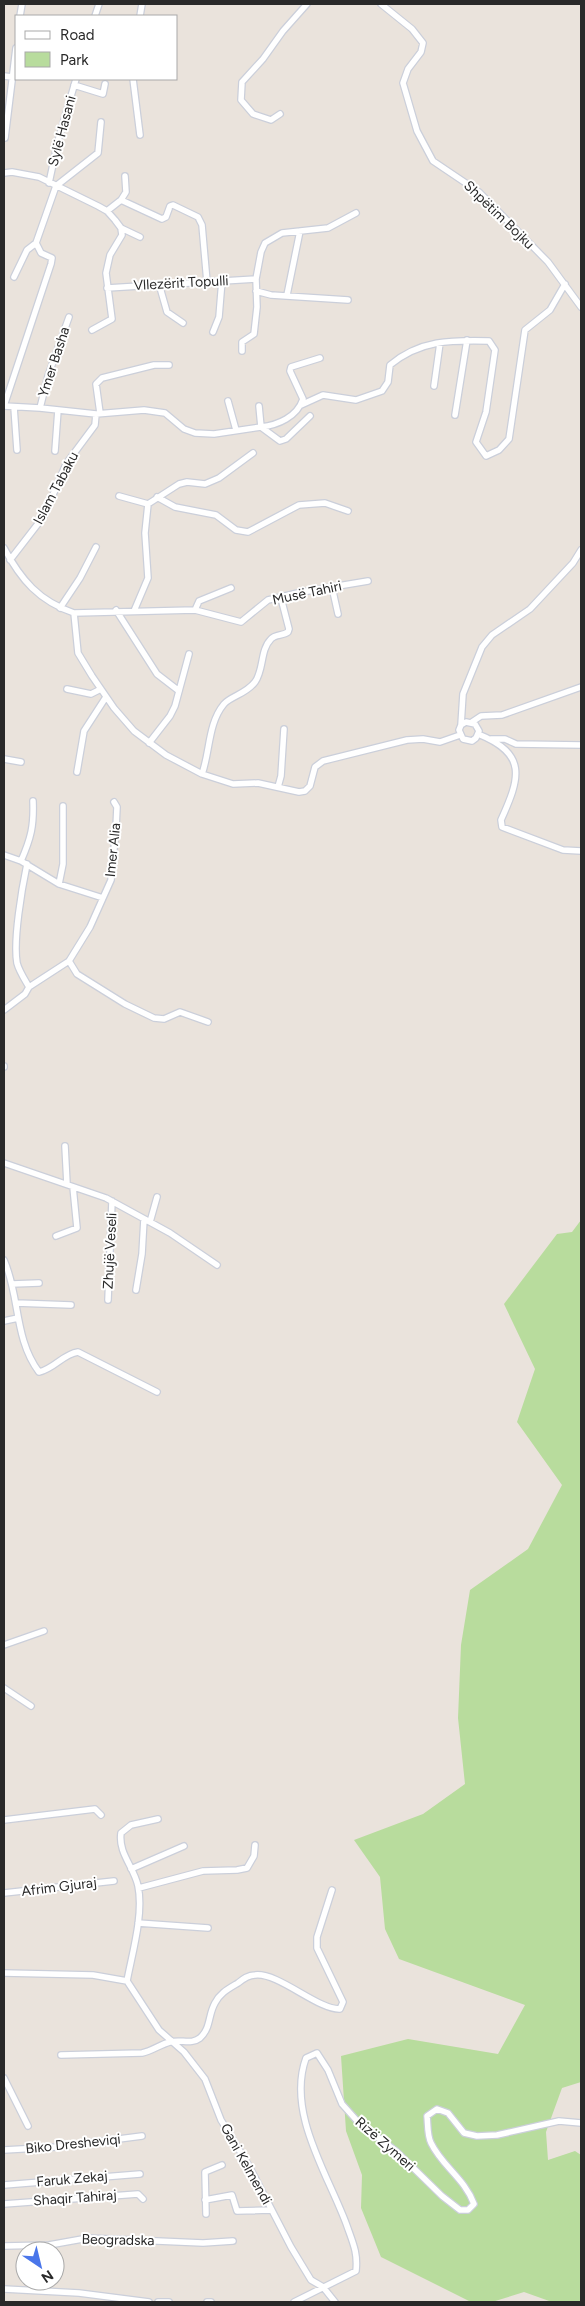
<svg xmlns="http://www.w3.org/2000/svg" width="585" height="2306" font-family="Figtree,sans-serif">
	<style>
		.green { fill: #b8dc9d }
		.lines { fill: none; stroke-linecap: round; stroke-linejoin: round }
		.street-casing { stroke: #cbcfda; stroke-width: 8 }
		.street { stroke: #fff; stroke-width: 5.5 }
		.labels { text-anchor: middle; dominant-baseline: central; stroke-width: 4; stroke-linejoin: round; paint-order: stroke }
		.street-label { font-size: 14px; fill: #292929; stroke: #fff }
	</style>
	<rect width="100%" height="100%" fill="#eae3dc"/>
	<!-- green -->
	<path class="green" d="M 581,1220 L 581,2082 L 562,2088 L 546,2132 L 548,2160 L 575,2151 L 581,2155 L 581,2302 L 552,2302 L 524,2292 L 492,2302 L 471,2302 L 381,2257 L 361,2208 L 362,2175 L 346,2131 L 341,2056 L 408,2039 L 498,2054 L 525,2005 L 399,1959 L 385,1929 L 380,1877 L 354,1840 L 423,1814 L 465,1784 L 458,1718 L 461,1645 L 470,1590 L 528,1549 L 562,1485 L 517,1422 L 535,1369 L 504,1304 L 557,1234 L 572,1232 Z"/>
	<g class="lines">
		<!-- street casing -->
		<g class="street-casing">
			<path id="street" d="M 381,4 L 412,29 L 423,43 L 421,52 L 408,69 L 403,83 L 417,131 L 433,161 L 479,192 L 548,262 L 581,307
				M 20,16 L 22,4
				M 95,16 L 99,4
				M 140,16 L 142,4
				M 4,76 L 12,77
				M 133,79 L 140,135
				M 74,85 L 103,94 L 105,84
				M 280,114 L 271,120 L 253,114 L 241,100 L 242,82 L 263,59 L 283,31 L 307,4
				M 5,138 L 16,48
				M 4,173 L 12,172 L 39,177 L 98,206 L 107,211 L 115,220 L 121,228 L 122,235 L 110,255 L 106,273 L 112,319 L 92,330
				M 49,183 L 58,141 L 76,79
				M 121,200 L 126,192 L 125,176
				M 107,211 L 121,200 L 162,219 L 166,217 L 170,206 L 173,205 L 198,217 L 202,225 L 207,282
				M 121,228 L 140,237
				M 14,277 L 27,250 L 36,243
				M 159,284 L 167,312 L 183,323
				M 107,288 L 256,279
				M 256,291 L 271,295 L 348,300
				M 287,295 L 300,231
				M 213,332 L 219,317 L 222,280
				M 242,351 L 242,342 L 254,334 L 257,307 L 256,279 L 261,252 L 265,243 L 282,233 L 328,228 L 356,213
				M 434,386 L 440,343
				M 228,401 L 236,430
				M 301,405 L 323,395 L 356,400 L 382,391 L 388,382 L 390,365 C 420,340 451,340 489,341 L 495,350 L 486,412 L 476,442 L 486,456 L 499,450 L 509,439 L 525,330 L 550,310 L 565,284
				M 4,406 L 40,408 L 96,414 L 144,410 L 165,413 L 184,429 L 195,433 L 214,434 L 261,427 L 280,441 L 286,439 L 310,416
				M 4,406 L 51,264 L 52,258 L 41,253 L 36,243 L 56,186 L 98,153 L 101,122
				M 259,406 L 261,427 C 278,425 297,417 303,399 L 290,371 L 291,367 L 320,358
				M 14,407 L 17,450
				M 40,408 L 48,376 L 69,317
				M 100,413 L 96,384 L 102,378 L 154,365 L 169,365
				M 455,415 L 467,340
				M 55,451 L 58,410
				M 119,496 L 148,504
				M 157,497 L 175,507 L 216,515 L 236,530 L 248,532 L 299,505 L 325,503 L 348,511
				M 4,548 C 21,580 39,601 74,613 L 195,610 L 241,622 L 268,600 L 302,592 L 368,581
				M 10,560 L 44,516 L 66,464 L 95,425 L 96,414
				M 332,587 L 338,614
				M 60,608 L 80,578 L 96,547
				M 116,610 L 157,674 L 179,691
				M 195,610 L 199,601 L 231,588
				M 134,611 L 148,578 L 145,533 L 148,504 L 179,484 L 187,482 L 205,484 L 219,478 L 253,453
				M 74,613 L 78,653 L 92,676 L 114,708 L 134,731 L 166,755 L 202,774 L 233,784 L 258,783 L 299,792 L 305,791 L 310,786 L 315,767 L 323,761 L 407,740 L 423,739 L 440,742 L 460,735
				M 67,689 L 91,694 L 101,689
				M 472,722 L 481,716 L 502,715 L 581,687
				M 461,725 L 466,722 L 475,724 L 479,731 L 476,738 L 472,741 L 463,739 L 459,730 L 461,725 L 463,694 L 482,647 L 492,635 L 530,609 L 573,563 L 581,550
				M 478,734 C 528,754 520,778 501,820 L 502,827 L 563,850 L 581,851
				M 491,739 L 505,739 L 516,744 L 581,745
				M 149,743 L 170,716 L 175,706 L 189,654
				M 4,759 L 21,762
				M 77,772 L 84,731 L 106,697
				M 202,774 C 210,752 208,723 224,704 C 231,696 246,694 255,682 C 264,670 260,650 271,639 C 275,634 283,636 288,632 L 289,629 L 281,598
				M 278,787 L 281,776 L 284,729
				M 114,802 L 117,807 L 116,828 L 111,880 L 90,927 L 69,961 L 77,974 L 125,1004 L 154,1018 L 164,1019 L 180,1012 L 208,1022
				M 4,855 L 21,861 L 59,884 L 103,898
				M 21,861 C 31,838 34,826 33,801
				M 27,864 C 22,888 13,940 17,963 C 19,971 25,980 29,987
				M 59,884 L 63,864 L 63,806
				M 4,1010 L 25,994 L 29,987 L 69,961
				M 4,1067 L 4,1066
				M 65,1146 L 67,1184
				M 4,1163 L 106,1198 L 170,1233 L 217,1265
				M 150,1222 L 157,1197
				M 56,1236 L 77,1228 L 73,1187
				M 4,1260 C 20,1296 14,1339 39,1372 C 54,1369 63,1354 78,1352 L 157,1392
				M 12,1284 L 39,1283
				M 136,1290 L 142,1254 L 144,1219
				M 108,1300 L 112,1201
				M 16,1303 L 71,1305
				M 4,1321 L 18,1318
				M 4,1645 L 44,1631
				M 4,1688 L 31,1706
				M 4,1820 L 95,1809 L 101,1815
				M 131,1869 L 184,1846
				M 139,1888 L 203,1871 L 237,1870 L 247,1868 L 254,1856 L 255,1845
				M 4,1893 L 114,1881
				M 138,1923 L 208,1928
				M 4,1973 L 93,1975 L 127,1981 L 159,2030 L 184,2052 L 205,2079 L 221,2120 L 249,2166 L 291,2247 L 311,2280 L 323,2287 L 335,2302
				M 127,1981 C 132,1954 144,1914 138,1886 C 134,1867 118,1853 121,1833 L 131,1825 L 158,1819
				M 61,2055 L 142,2053 C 152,2051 161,2044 170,2042 C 181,2039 191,2045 200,2038 C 211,2028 208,2015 215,2003 C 220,1993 228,1989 238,1983 C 243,1979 248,1975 255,1975 C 278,1972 318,2010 340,2009 L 343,2002 L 317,1948 L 317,1937 L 332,1890
				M 4,2078 L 28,2126
				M 4,2150 L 57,2147 L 142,2136
				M 4,2185 L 140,2174
				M 205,2200 L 232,2195 L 237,2211 L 271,2210
				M 4,2204 L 138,2194 L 143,2199
				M 206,2214 L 205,2172 L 222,2165
				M 4,2246 L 49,2245 L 88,2238 L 203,2243 L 233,2241
				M 4,2289 L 79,2293 L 149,2302
				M 158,2302 L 169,2302
				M 207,2302 L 211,2302
				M 294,2302 L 356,2271 C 358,2253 353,2243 347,2226 C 329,2176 286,2113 306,2058 L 317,2053 L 328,2070 L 342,2104 L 359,2123 L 397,2152 L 442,2196 L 460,2210 L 468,2210 L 474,2204 C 465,2179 442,2166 431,2143 C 427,2135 428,2124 427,2116 L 437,2109 L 448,2113 L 464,2133 L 477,2136 L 497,2135 L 559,2121 L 581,2123"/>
		</g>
		<!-- street -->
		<use href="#street" class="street"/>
	</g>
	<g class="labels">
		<!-- street labels -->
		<g class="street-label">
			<text transform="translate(62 131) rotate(-75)">Sylë Hasani</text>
			<text transform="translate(499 215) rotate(44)">Shpëtim Bojku</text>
			<text transform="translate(181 283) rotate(-3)">Vllezërit Topulli</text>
			<text transform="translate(54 362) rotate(-72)">Ymer Basha</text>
			<text transform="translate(56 488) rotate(-62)">Islam Tabaku</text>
			<text transform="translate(307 593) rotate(-12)">Musë Tahiri</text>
			<text transform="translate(113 850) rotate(-84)">Imer Alia</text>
			<text transform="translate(110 1251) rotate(-87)">Zhujë Veseli</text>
			<text transform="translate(59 1887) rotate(-7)">Afrim Gjuraj</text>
			<text transform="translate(73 2144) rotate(-6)">Biko Dresheviqi</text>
			<text transform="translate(385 2144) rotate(41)">Rizë Zymeri</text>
			<text transform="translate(246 2164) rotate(61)">Gani Kelmendi</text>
			<text transform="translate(72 2179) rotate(-5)">Faruk Zekaj</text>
			<text transform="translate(75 2198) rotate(-4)">Shaqir Tahiraj</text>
			<text transform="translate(118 2240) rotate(1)">Beogradska</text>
		</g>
	</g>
	<!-- border -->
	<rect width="585" height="2306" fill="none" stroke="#292929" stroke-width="10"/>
	<!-- legend -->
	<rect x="15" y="15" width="162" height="65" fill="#ffffff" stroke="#a9a9a9"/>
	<rect x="25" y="31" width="25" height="8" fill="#ffffff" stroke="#a9a9a9"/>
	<text x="60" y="40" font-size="15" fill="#292929">Road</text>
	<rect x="25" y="52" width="25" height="15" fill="#b8dc9d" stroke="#a9a9a9"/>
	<text x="60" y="65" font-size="15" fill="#292929">Park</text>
	<!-- north arrow -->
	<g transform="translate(40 2266) rotate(145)"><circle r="24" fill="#ffffff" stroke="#a9a9a9"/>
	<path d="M0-4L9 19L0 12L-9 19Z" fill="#4a76ea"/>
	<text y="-8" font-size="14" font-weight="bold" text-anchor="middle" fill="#292929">N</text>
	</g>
</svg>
